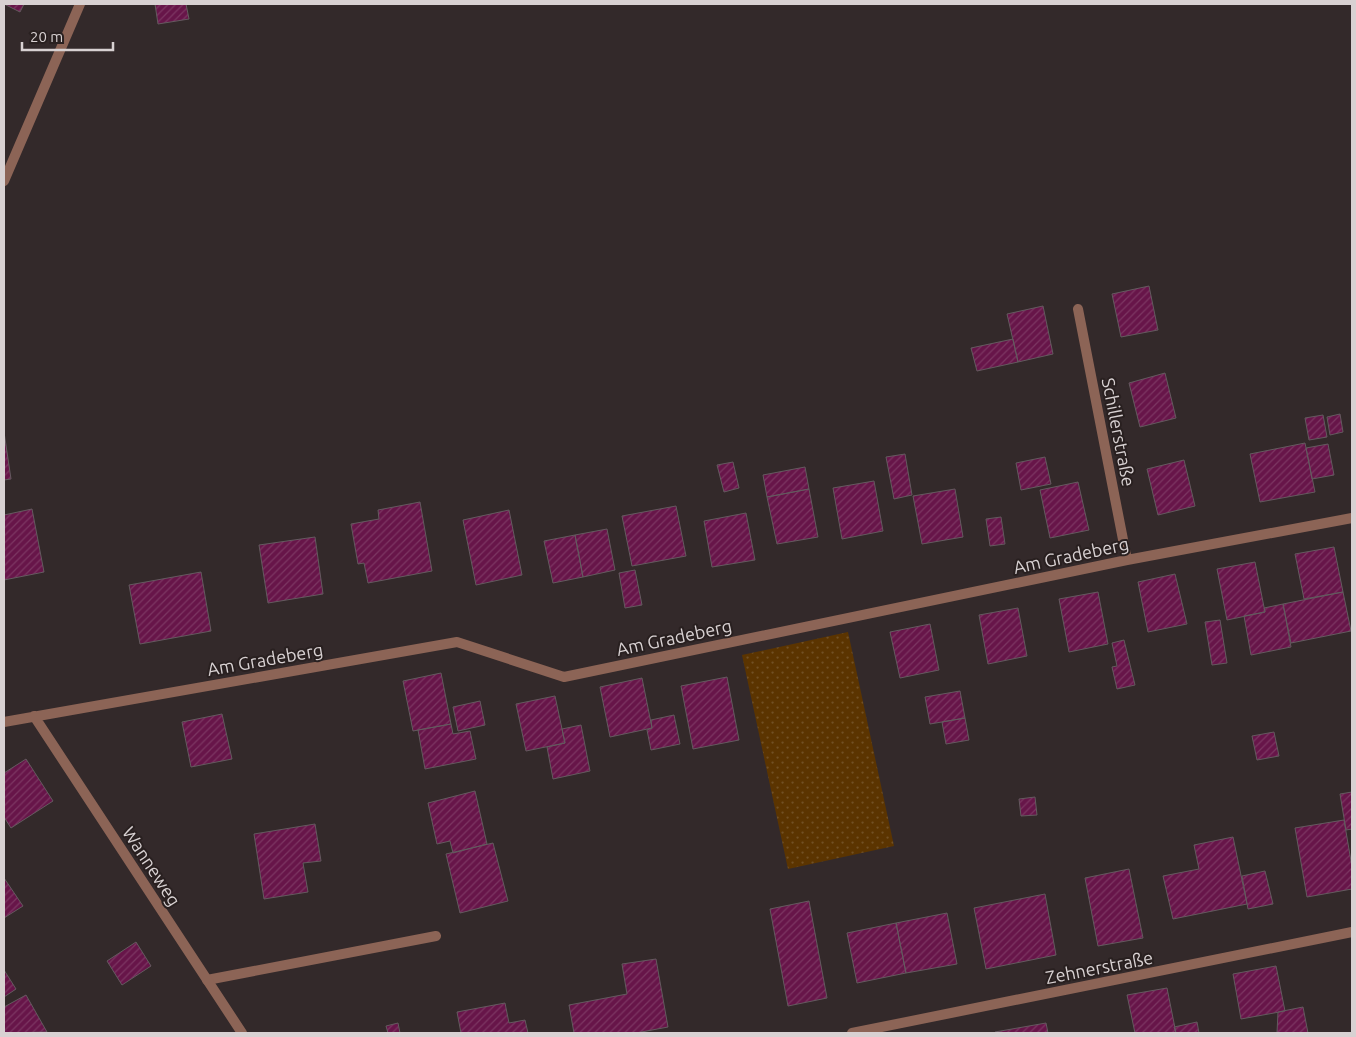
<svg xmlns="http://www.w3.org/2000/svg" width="1356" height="1037" font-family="Ubuntu,sans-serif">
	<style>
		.grass { fill: url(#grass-dots) }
		.building { fill: url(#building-hatch); stroke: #645a5f }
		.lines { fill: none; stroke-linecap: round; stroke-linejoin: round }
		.service { stroke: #8c6456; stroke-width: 10 }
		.minor { stroke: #8c6456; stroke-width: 10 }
		.tertiary { stroke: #8c6456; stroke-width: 10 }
		.labels { text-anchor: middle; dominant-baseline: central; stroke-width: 4; stroke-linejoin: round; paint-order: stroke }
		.street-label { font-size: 18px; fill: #d8d1d2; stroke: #292020 }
	</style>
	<defs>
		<pattern id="grass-dots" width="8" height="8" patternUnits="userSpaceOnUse" patternTransform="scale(1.25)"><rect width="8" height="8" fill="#5b3400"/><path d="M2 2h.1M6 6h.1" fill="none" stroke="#725024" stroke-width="1.8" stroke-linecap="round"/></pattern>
		<pattern id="building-hatch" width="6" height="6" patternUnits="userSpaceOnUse" patternTransform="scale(1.25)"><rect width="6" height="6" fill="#671549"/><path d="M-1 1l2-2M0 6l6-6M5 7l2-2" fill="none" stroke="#7c3662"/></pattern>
	</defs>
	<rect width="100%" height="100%" fill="#33292a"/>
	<!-- grass -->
	<path class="grass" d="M 848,632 L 894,846 L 788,869 L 742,655 Z"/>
	<!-- building -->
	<path class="building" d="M 4,4 L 24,4 L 20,12 Z
		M 155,4 L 186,4 L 189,19 L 158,24 Z
		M 1149,286 L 1158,330 L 1121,337 L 1112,294 Z
		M 1043,306 L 1053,354 L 1018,362 L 1007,314 Z
		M 1013,339 L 1018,362 L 977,371 L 971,348 Z
		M 1165,373 L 1176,418 L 1140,427 L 1129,383 Z
		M 1340,414 L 1343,432 L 1330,435 L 1327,417 Z
		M 1323,415 L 1327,437 L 1309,440 L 1305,418 Z
		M 4,432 L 11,479 L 4,480 Z
		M 1305,443 L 1315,492 L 1260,502 L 1250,454 Z
		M 1328,444 L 1334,475 L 1312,479 L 1306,448 Z
		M 905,454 L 912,495 L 894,499 L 886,457 Z
		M 1045,457 L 1051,484 L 1021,490 L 1016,463 Z
		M 1184,460 L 1195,506 L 1158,515 L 1147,469 Z
		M 733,462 L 739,488 L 724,492 L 717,465 Z
		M 805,467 L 809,489 L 767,497 L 763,475 Z
		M 874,481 L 883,531 L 842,539 L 833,488 Z
		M 1078,482 L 1089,530 L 1050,538 L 1040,490 Z
		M 809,489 L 818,537 L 777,544 L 767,497 Z
		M 955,489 L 963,537 L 922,544 L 913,496 Z
		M 420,502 L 432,571 L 368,583 L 364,563 L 358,564 L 351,524 L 379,519 L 378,510 Z
		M 676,506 L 686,556 L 632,566 L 622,516 Z
		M 32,509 L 44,572 L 4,580 L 4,515 Z
		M 509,510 L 522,575 L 476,585 L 463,520 Z
		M 746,513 L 755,560 L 712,567 L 704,521 Z
		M 1001,517 L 1005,544 L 990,546 L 986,519 Z
		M 607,529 L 615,570 L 583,577 L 575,535 Z
		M 575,535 L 583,577 L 553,583 L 544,541 Z
		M 315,537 L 323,594 L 268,603 L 259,545 Z
		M 1334,547 L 1343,592 L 1304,599 L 1295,554 Z
		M 1255,562 L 1265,612 L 1227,620 L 1217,569 Z
		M 635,570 L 642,605 L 625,608 L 619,573 Z
		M 201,572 L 211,631 L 140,644 L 129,585 Z
		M 1175,574 L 1187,624 L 1148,632 L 1138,582 Z
		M 1098,592 L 1108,644 L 1069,652 L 1059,599 Z
		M 1343,592 L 1351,631 L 1291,643 L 1283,604 Z
		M 1283,604 L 1291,647 L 1251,655 L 1244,616 L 1265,612 L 1264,608 Z
		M 1018,608 L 1027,656 L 988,664 L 979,615 Z
		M 1220,620 L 1227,663 L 1212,665 L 1205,622 Z
		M 930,624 L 939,670 L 900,678 L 890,632 Z
		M 1124,640 L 1135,685 L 1117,689 L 1112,667 L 1117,666 L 1112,643 Z
		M 441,673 L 451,724 L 413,731 L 403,681 Z
		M 727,677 L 739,740 L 693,749 L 681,686 Z
		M 642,678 L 652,728 L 610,737 L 600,687 Z
		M 960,691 L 965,718 L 930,724 L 925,697 Z
		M 555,696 L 565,743 L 526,751 L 516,704 Z
		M 480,701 L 485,725 L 458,731 L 453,707 Z
		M 222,714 L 232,759 L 191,767 L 182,722 Z
		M 674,715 L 680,744 L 651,750 L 647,730 L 652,728 L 651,720 Z
		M 965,718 L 969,740 L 946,744 L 942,722 Z
		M 451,724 L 453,734 L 470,731 L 476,759 L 425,769 L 418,730 Z
		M 581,725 L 590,771 L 553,779 L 547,747 L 565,743 L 562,729 Z
		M 1274,732 L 1279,756 L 1257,760 L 1252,736 Z
		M 26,759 L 53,801 L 11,828 L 4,817 L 4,773 Z
		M 475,791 L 487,844 L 453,853 L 450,841 L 437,844 L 428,803 Z
		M 1352,792 L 1352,829 L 1346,830 L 1340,794 Z
		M 1035,797 L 1037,815 L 1021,816 L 1019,799 Z
		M 1344,820 L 1352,867 L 1352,889 L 1307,897 L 1295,828 Z
		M 315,824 L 321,861 L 303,863 L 308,892 L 264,899 L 254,834 Z
		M 1233,837 L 1247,904 L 1173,919 L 1163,876 L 1199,869 L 1194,845 Z
		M 493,843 L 508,901 L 460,913 L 446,854 Z
		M 1129,869 L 1143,938 L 1098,946 L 1085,878 Z
		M 1265,871 L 1273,904 L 1248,909 L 1242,876 Z
		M 4,878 L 23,906 L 4,918 Z
		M 1045,894 L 1056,955 L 986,969 L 974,908 Z
		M 809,901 L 827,998 L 788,1006 L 770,909 Z
		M 947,913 L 957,964 L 906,973 L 896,923 Z
		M 896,923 L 906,973 L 857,983 L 847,933 Z
		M 136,942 L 151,966 L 122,985 L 107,961 Z
		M 656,959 L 668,1027 L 636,1033 L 574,1033 L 569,1005 L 627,994 L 622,964 Z
		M 1276,966 L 1285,1011 L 1241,1019 L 1233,974 Z
		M 4,970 L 16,989 L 4,997 Z
		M 1167,988 L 1176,1033 L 1135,1033 L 1127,995 Z
		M 26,995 L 47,1032 L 4,1033 L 4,1007 Z
		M 505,1003 L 509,1023 L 525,1020 L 528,1033 L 461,1033 L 457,1012 Z
		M 1303,1007 L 1308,1033 L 1277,1033 L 1278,1012 Z
		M 1197,1022 L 1199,1033 L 1176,1033 L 1174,1027 Z
		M 398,1023 L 400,1033 L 388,1033 L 386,1026 Z
		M 1046,1023 L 1048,1033 L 996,1033 L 995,1032 Z"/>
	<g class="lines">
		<!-- service -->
		<path class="service" d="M 207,980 L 436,936"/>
		<!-- minor -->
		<path class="minor" d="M 1078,309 L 1127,560
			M 34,716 L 242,1033
			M 4,722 L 457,642 L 564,677 L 1127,560 L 1352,518
			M 852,1033 L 1352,932"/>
		<!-- tertiary -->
		<path class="tertiary" d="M 4,181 L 80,4"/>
	</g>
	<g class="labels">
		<!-- street labels -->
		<g class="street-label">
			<text transform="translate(1119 432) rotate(79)">Schillerstraße</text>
			<text transform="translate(1071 555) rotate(-12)">Am Gradeberg</text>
			<text transform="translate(674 637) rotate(-12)">Am Gradeberg</text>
			<text transform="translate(265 659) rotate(-10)">Am Gradeberg</text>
			<text transform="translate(152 866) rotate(57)">Wanneweg</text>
			<text transform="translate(1099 967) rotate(-11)">Zehnerstraße</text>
		</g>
	</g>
	<!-- border -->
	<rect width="1356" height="1037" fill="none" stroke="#d8d1d2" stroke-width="10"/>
	<!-- scale -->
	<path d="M22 42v8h91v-8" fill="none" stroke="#d8d1d2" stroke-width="2.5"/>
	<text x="30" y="42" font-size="15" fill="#d8d1d2" stroke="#292020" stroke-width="4" paint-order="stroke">20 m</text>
</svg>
